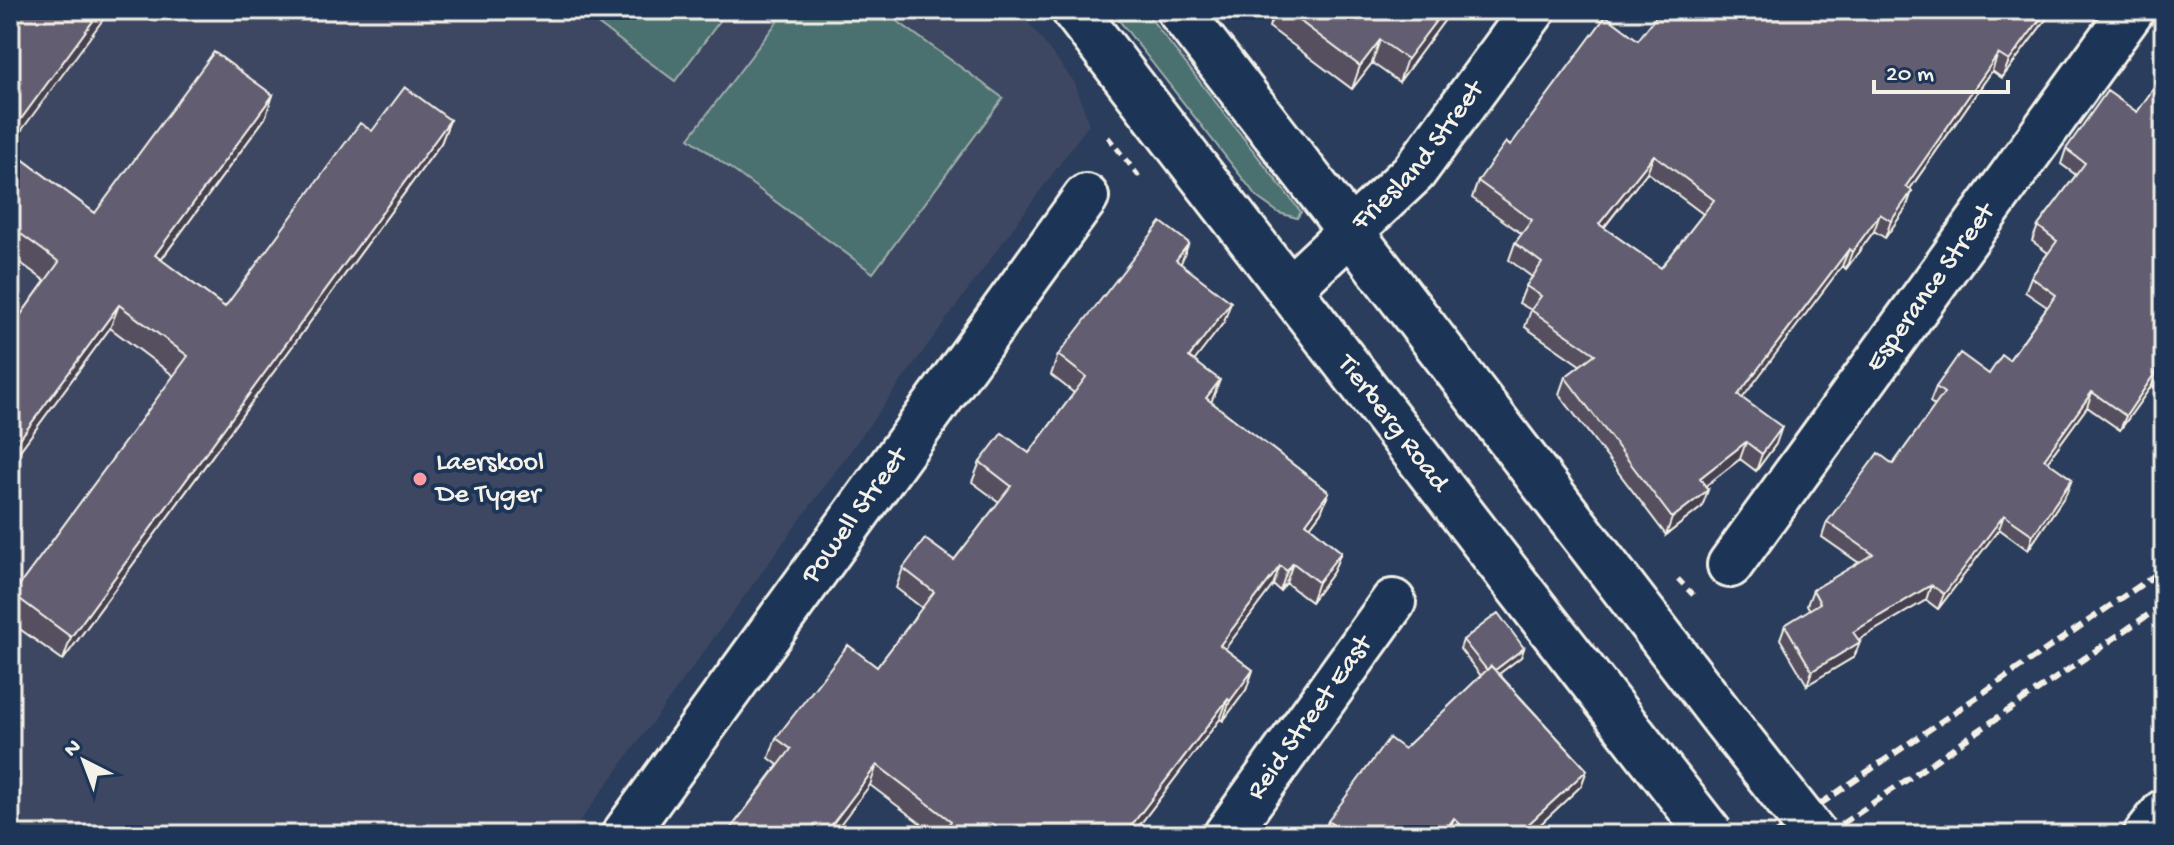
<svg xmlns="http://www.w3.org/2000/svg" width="2174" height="845" font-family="'Gochi Hand',sans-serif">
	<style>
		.built { fill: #3c4762 }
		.green { fill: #4c6f70; stroke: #a0b0ac; stroke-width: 2 }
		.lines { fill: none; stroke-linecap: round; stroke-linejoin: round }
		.minor-casing { stroke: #f4f1e8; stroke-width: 50 }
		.major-casing { stroke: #f4f1e8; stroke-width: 50 }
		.path { stroke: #f4f1e8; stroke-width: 5; stroke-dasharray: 8 6; stroke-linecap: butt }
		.minor { stroke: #1d3557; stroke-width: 44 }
		.major { stroke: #1d3557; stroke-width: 44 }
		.rail { stroke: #f4f1e8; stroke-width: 6; stroke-dasharray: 12 6; stroke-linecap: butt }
		.major-bridge-casing { stroke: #f4f1e8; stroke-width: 50; stroke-linecap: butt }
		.major-bridge { stroke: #1d3557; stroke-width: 44 }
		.wall { fill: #545061; stroke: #f4f1e8; stroke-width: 2; fill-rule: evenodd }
		.shaded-wall { fill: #45414f; stroke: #f4f1e8; stroke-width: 2 }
		.building { fill: #625d71; stroke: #f4f1e8; stroke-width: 2; fill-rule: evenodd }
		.poi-dot { fill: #ff9aa2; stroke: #1d3557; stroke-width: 3 }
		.labels { text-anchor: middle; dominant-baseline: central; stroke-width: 8; stroke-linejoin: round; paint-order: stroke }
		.street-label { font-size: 28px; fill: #f4f1e8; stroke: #1d3557 }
		.poi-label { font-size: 28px; fill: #f4f1e8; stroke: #1d3557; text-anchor: start }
	</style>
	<rect width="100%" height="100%" fill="#2b3d5c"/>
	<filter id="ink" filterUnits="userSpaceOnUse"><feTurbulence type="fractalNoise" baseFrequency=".0125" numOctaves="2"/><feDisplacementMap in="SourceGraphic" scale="16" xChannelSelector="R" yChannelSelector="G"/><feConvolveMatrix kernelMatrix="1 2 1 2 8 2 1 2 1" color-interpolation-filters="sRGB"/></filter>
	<g filter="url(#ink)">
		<!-- built -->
		<path class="built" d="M 10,10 L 1019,10 L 1075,83 L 1089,124 L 570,835 L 10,835 Z"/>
		<!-- green -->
		<path class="green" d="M 579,10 L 728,10 L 675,81 Z
			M 786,10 L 882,10 L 1003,98 L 873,273 L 689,138 Z
			M 1111,10 L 1144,10 L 1301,212 L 1297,218 L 1279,213 L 1258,198 Z"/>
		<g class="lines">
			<!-- minor casing -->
			<g class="minor-casing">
				<g id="minor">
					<path id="s1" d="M 1289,289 L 1414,172 L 1533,10"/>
					<path id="s2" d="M 1730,565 L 2132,10"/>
					<path id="s3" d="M 624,835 L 1086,197"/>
					<path id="s4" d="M 1226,835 L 1393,602"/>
					<path d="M 2146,835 L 2164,812"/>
				</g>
			</g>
			<!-- major casing -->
			<g class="major-casing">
				<g id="major">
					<path id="s5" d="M 1074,10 L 1509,575"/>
					<path d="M 1179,10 L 1377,266"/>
				</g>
			</g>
			<!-- path -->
			<path class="path" d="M 1108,137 L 1138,175 L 1143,172
				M 1678,579 L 1694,596"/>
			<!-- minor -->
			<use href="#minor" class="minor"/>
			<!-- major -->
			<use href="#major" class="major"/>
			<!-- rail -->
			<path class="rail" d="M 1775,835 L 2164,569
				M 1826,835 L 2164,604"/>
			<!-- major-bridge casing -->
			<g class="major-bridge-casing">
				<path id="major-bridge" d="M 1377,266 L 1724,719 L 1815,835
					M 1509,575 L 1711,835"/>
			</g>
			<!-- major-bridge -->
			<use href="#major-bridge" class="major-bridge"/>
		</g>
		<!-- wall -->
		<path class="wall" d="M 1275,10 L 1452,10 L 1399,82 L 1372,63 L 1352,89 L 1269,27 Z
			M 2053,10 L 2002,78 L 1992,71 L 1910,189 L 1912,191 L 1906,208 L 1885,238 L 1874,231 L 1846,269 L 1842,266 L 1742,398 L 1776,444 L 1756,471 L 1740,459 L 1705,486 L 1702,507 L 1666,535 L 1559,394 L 1565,377 L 1581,366 L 1525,327 L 1531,310 L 1519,303 L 1526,286 L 1532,277 L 1509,260 L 1515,243 L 1522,234 L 1472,198 L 1478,181 L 1510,146 L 1638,40 ZM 1647,172 L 1703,214 L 1661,268 L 1604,228 Z
			M 2164,74 L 2164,393 L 2152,385 L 2120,430 L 2087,407 L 2047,462 L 2072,479 L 2066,494 L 2028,550 L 1999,529 L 1938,609 L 1926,600 L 1858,640 L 1860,642 L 1854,657 L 1807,685 L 1780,639 L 1785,625 L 1810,610 L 1807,605 L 1813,590 L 1859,563 L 1822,537 L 1827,522 L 1893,464 L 1935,406 L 1930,402 L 1936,387 L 1989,374 L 2009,360 L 2047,307 L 2025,292 L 2031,277 L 2048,253 L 2032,241 L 2038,226 L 2076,175 L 2061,164 L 2066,149 L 2137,112 Z
			M 273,95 L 265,118 L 161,260 L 225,307 L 372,131 L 450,120 L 441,143 L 63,660 L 10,622 L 10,603 L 13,594 L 174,376 L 110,328 L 10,464 L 10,330 L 45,281 L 10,255 L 10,150 L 95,213 Z
			M 1181,264 L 1224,322 L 1194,361 L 1212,400 L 1211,402 L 1329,492 L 1321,512 L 1310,527 L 1341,552 L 1333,572 L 1311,602 L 1286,583 L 1280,591 L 1273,585 L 1225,649 L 1253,670 L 1246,690 L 1223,721 L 1220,719 L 1132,835 L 936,835 L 870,785 L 726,835 L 778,765 L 769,758 L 776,738 L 877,667 L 922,608 L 896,588 L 903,568 L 954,560 L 999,502 L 972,482 L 980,462 L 1029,453 L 1074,393 L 1051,375 L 1058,355 Z
			M 1463,640 L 1524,648 L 1521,657 L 1499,674 L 1587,770 L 1581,786 L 1530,834 L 1530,835 L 1323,835 L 1328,821 L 1481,676 L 1460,649 Z"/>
		<!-- shaded-wall -->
		<path class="shaded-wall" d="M 101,10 L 110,10 L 10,146 L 10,134 Z
			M 1444,10 L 1452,10 L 1399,82 L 1407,59 Z
			M 2047,10 L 2053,10 L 2002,78 L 2009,61 Z
			M 1380,40 L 1372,63 L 1352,89 L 1360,66 Z
			M 1998,54 L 1992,71 L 1900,203 L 1906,186 Z
			M 273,95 L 265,118 L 147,279 L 155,255 Z
			M 450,120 L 441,143 L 63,660 L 71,637 Z
			M 1654,155 L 1647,172 L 1593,241 L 1599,224 Z
			M 1912,191 L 1906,208 L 1885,238 L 1891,221 Z
			M 1880,214 L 1874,231 L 1846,269 L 1852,252 Z
			M 1189,243 L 1181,263 L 1169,280 L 1176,260 Z
			M 1849,249 L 1842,266 L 1732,412 L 1738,395 Z
			M 1231,302 L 1224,322 L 1182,377 L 1189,357 Z
			M 119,305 L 110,328 L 10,464 L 10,452 Z
			M 2157,370 L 2152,385 L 2120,430 L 2126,416 Z
			M 1220,380 L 1212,400 L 1199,418 L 1206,398 Z
			M 2092,392 L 2087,407 L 2038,474 L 2044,459 Z
			M 1782,427 L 1776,444 L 1756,471 L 1762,454 Z
			M 1746,442 L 1740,459 L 1694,495 L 1700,478 Z
			M 2072,479 L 2066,494 L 2028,550 L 2033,535 Z
			M 1708,490 L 1702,507 L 1666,535 L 1672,518 Z
			M 1329,492 L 1321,512 L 1298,543 L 1306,523 Z
			M 2004,515 L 1999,529 L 1938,609 L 1944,594 Z
			M 1341,552 L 1333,572 L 1311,602 L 1318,582 Z
			M 1293,563 L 1286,583 L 1280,591 L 1287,571 Z
			M 1280,566 L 1273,585 L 1213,665 L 1220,645 Z
			M 1931,585 L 1926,600 L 1848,646 L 1853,632 Z
			M 1860,642 L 1854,657 L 1807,685 L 1812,671 Z
			M 1524,648 L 1521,657 L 1487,683 L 1490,674 Z
			M 1253,670 L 1246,690 L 1223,721 L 1230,701 Z
			M 1228,699 L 1220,719 L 1132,835 L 1124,835 Z
			M 877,765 L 870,785 L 832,835 L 824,835 Z
			M 1587,770 L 1581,786 L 1529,835 L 1524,828 Z
			M 1454,818 L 1448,835 L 1442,835 Z"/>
		<!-- building -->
		<path class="building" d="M 10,10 L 101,10 L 10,134 Z
			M 1285,10 L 1444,10 L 1407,59 L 1380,40 L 1360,66 Z
			M 1661,10 L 2047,10 L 2009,61 L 1998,54 L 1906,186 L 1912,191 L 1891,221 L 1880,214 L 1852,252 L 1849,249 L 1738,395 L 1782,427 L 1762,454 L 1746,442 L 1700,478 L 1708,490 L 1672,518 L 1565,377 L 1595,354 L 1531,310 L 1541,296 L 1526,286 L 1542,263 L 1515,243 L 1532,220 L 1478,181 L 1506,142 L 1510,146 L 1606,16 L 1638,40 ZM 1654,155 L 1714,200 L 1661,268 L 1599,224 Z
			M 214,52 L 273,95 L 155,255 L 225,307 L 360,123 L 372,131 L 405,87 L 450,120 L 71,637 L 13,594 L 188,356 L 119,305 L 10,452 L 10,330 L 59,262 L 10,226 L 10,150 L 95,213 Z
			M 2164,74 L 2164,375 L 2157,370 L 2126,416 L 2092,392 L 2044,459 L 2072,479 L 2033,535 L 2004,515 L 1944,594 L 1931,585 L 1853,632 L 1860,642 L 1812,671 L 1785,625 L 1820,603 L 1813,590 L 1873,554 L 1827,522 L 1878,453 L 1893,464 L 1944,393 L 1936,387 L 1960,353 L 1989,374 L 2002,355 L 2009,360 L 2056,295 L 2031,277 L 2057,241 L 2038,226 L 2085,163 L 2066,149 L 2107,91 L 2137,112 Z
			M 1161,222 L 1189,243 L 1176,260 L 1231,302 L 1189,357 L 1220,380 L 1206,398 L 1329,492 L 1306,523 L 1341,552 L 1318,582 L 1293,563 L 1287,571 L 1280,566 L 1220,645 L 1253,670 L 1230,701 L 1228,699 L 1124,835 L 1101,835 L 1097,832 L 1095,835 L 957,835 L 947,827 L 951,821 L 877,765 L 824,835 L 719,835 L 721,832 L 726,835 L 791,749 L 776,738 L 848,645 L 877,667 L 934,592 L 903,568 L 925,539 L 954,560 L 1011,486 L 980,462 L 1002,433 L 1029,453 L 1086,377 L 1058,355 Z
			M 1498,613 L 1524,648 L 1495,670 L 1491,666 L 1487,670 L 1463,640 Z
			M 1491,666 L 1587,770 L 1524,828 L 1530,835 L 1471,835 L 1454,818 L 1442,835 L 1346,835 L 1328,821 L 1389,738 L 1404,749 Z"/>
	</g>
	<!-- markers -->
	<circle class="poi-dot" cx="420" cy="479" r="8"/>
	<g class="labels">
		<!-- street labels -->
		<g class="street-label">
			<text stroke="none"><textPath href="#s1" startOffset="186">Friesland Street</textPath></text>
			<text stroke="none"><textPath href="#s2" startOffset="342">Esperance Street</textPath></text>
			<text stroke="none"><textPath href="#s5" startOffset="522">Tierberg Road</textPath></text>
			<text stroke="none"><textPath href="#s3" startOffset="394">Powell Street</textPath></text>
			<text stroke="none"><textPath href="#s4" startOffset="144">Reid Street East</textPath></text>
		</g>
		<!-- poi labels -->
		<g class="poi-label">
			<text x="436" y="463">Laerskool<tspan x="436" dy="32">De Tyger</tspan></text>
		</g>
	</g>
	<!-- margin -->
	<rect width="2174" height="845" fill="none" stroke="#1d3557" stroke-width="40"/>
	<rect x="20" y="20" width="2134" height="805" fill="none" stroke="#f4f1e8" stroke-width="3" filter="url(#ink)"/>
	<!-- north arrow -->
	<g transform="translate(84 761) rotate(318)" stroke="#1d3557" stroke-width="6" paint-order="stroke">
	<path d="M0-6L14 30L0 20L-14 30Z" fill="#f4f1e8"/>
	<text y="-12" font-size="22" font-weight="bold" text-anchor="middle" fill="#f4f1e8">N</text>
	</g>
	<!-- scale -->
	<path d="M1874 80v12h134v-12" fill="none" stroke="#f4f1e8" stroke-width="4"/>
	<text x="1886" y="80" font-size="24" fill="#f4f1e8" stroke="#1d3557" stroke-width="6" paint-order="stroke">20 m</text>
</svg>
